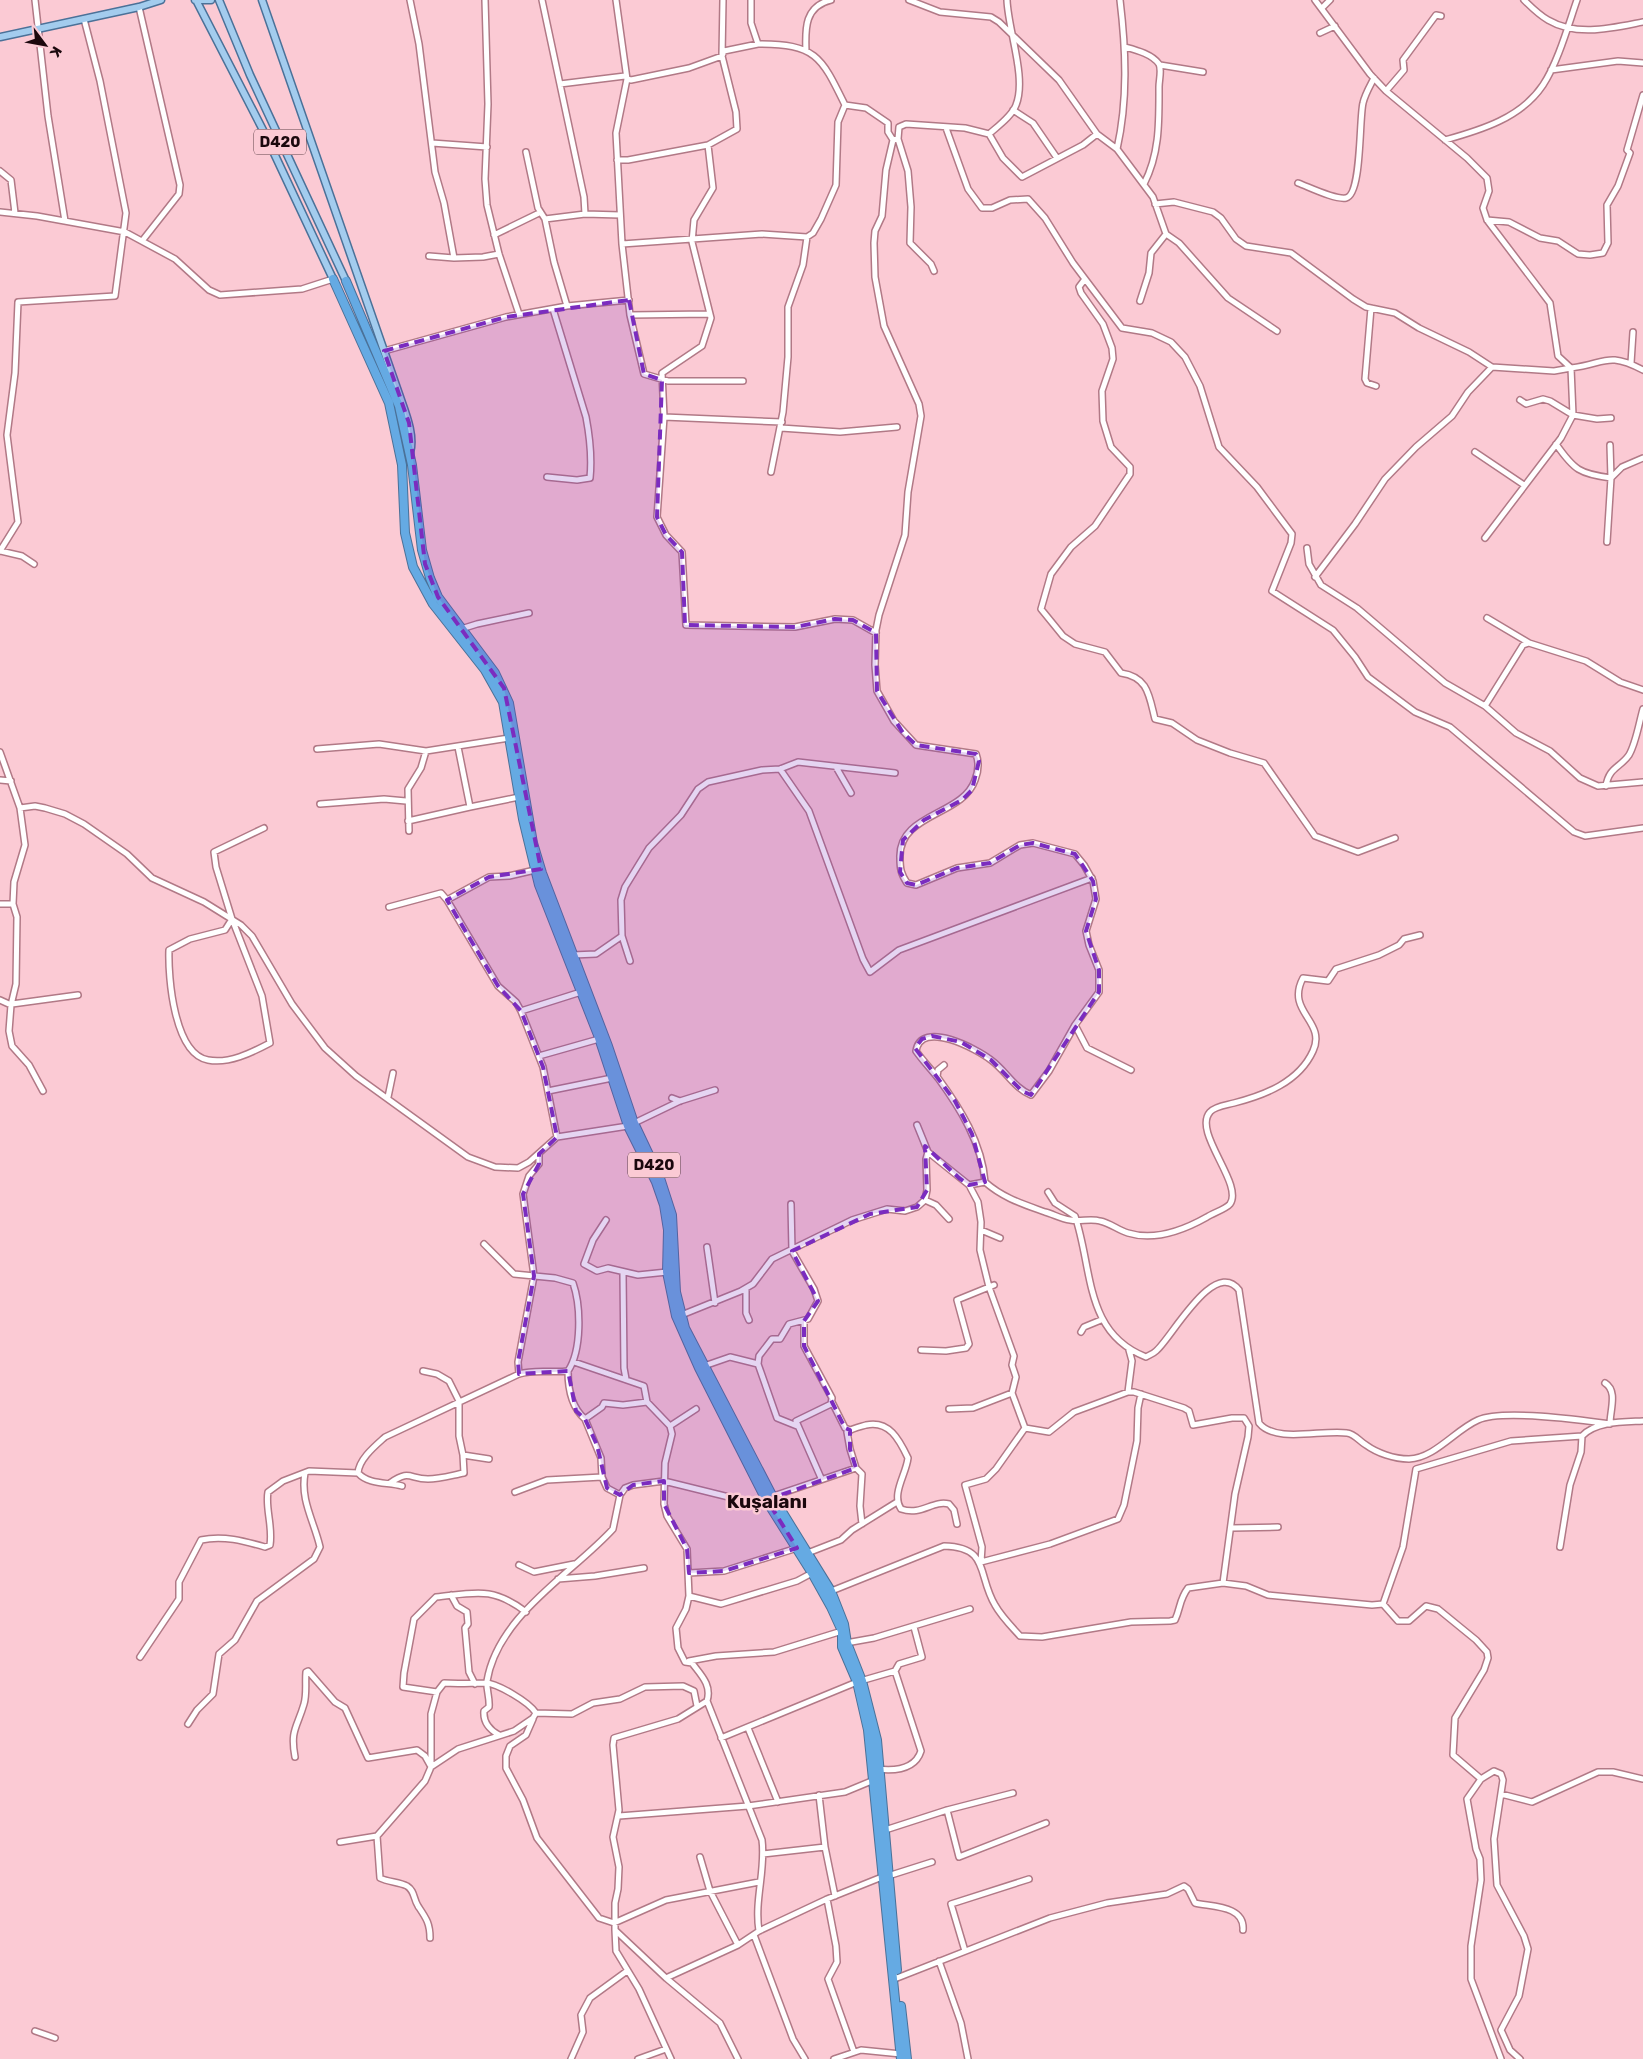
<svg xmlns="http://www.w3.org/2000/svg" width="1643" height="2059" font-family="Rubik,sans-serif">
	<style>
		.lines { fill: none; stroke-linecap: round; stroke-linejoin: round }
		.minor-casing { stroke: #b17986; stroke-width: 8 }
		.major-casing { stroke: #4b7198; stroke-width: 9 }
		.highway-casing { stroke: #4b7198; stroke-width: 10 }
		.minor { stroke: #fff; stroke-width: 5 }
		.major { stroke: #a3ccee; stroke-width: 6 }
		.highway { stroke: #65aae3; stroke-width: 8 }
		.marked { fill: #7b2cbf; fill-opacity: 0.2; stroke: #7b2cbf; stroke-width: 4; stroke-dasharray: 10 6; stroke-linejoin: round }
		.labels { text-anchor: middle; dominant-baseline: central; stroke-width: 5; stroke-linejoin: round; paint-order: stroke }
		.shield { fill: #fbcad4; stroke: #5e4249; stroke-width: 1 }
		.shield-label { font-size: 15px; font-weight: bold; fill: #1b080d }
		.quarter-label { font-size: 19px; font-weight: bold; fill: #1b080d; stroke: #fbcad4 }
	</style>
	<rect width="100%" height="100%" fill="#fbcad4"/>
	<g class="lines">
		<!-- minor casing -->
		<g class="minor-casing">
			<path id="minor" d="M 35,0 L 48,116 L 65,221
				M 410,0 L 419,44 L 435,172 L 444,203 L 454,258 L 483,257 L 499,254
				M 485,0 L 488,104 L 485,179 L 487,205 L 499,254 L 519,314
				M 542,0 L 584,197 L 585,214
				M 616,0 L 627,79 L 616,133 L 622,244 L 630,315 L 644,374 L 668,381 L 743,381
				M 751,0 L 751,23 L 758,44 C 816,44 821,56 845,105 L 866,108 L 888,123 L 888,132 L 893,140 L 898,139 L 908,171 L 911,207 L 910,243 L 931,264 L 934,271
				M 909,0 L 940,12 L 991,17 L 999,22 L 1059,80 L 1097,134 L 1117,149 L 1153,197 L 1166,234 L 1179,243 L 1228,298 L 1277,331
				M 1315,0 L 1370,74 L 1386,91 L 1467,158 L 1487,178 L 1489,191 L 1483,208 L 1487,220 L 1550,303 L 1558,356 L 1571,368 C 1606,364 1606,351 1643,370
				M 1524,0 C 1531,7 1539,15 1548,20 C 1577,37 1612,28 1643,22
				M 139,7 L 180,185 L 179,194 L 142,241
				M 1322,8 L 1330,0
				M 1320,33 L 1335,26
				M 1125,47 C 1136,50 1152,54 1159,64 C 1162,70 1159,80 1159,87 C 1159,121 1160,153 1144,184
				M 806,51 C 805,28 805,6 831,0
				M 1160,65 L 1203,72
				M 1551,70 L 1618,61 L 1643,63
				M 627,79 L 631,80 L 689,68 L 722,56 L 724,51 L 758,44
				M 560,84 L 625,76
				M 1386,91 L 1404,70 L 1403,60 L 1436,15 L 1441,16
				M 1013,110 L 1033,123 L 1057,158
				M 946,128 L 968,189 L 982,208 L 992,208 L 1010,200 L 1028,199 L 1045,218 L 1073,263 L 1122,328 L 1152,333 L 1171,342 L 1185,357 L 1200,386 L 1219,447 L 1257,487 L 1292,534 L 1291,543 L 1272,591 L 1333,630 L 1355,657 L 1368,677 L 1415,712 L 1450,727 L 1574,832 L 1585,836 L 1643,828
				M 989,134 L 1003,158 L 1022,177 L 1083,145 L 1097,134
				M 898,139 L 899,127 L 906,124 L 965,128 L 989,134 C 998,126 1012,116 1016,105 C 1027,78 1008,30 1007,0
				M 893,140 L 886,170 L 882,216 L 875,231 L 874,243 L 875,277 L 884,326 L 919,404 L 921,416 L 908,492 L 905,535 L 879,615 L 876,630 L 875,665 L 877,691 L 894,721 L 916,745 L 976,754 C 979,762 979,770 975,780 C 963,816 898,813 900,858 C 900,869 901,874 907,883 L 916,885 L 957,868 L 990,863 L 1020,845 L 1033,843 L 1075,854 L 1084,865 L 1093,881 L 1096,899 L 1086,931 L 1089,945 L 1099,970 L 1099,992 L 1075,1025 L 1049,1071 L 1031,1095 C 1014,1088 1006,1071 991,1060 C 977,1049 921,1019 916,1051 C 923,1061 931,1069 938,1078 C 960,1108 982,1143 985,1182 C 1003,1198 1023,1204 1045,1212 C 1053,1214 1061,1219 1070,1220 C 1080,1222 1091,1218 1100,1221 C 1110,1223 1118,1230 1128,1233 C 1154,1241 1184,1230 1207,1217 C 1213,1213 1226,1209 1230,1204 C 1244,1184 1192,1132 1210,1112 C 1215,1106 1227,1105 1234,1103 C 1265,1095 1299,1082 1313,1051 C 1327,1021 1285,1012 1303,978 L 1328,981 L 1336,969 L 1379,955 L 1399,945 L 1404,939 L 1420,935
				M 1445,140 C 1481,130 1521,118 1543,85 C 1558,62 1568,26 1577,0
				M 432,143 L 487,147
				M 708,145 L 713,188 L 694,220 L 692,242 L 711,318 L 702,346 L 662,373 L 664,417 L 657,517 L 666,535 L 682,552 L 686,625 L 795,627 L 835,619 L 853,620 L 876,633
				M 1117,149 C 1128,100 1126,50 1120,0
				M 526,152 L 538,208 L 545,219 L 585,214 L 620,215
				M 617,160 L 628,160 L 708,145 L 737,129 L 736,112 L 722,56 L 723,0
				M 0,171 L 11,180 L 15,213
				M 1298,183 C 1309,187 1335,200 1346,198 C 1362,195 1359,119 1363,103 C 1365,94 1370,86 1374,78
				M 1155,204 L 1174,202 L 1213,212 L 1221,218 L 1236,239 L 1246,246 L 1291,253 L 1353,299 L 1366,307 L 1395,313 L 1419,328 L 1469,352 L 1492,367 L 1554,371 L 1571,368 L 1573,415 L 1561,438 L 1485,538
				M 0,212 L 37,216 L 125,232 L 175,259 L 209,290 L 220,295 L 302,289 L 333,279
				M 545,219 L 554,262 L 567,306
				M 1487,220 L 1509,222 L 1540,238 L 1558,241 L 1578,254 L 1590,255 L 1603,253 L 1608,243 L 1607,205 L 1618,186 L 1630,153 L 1627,150 L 1643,95
				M 494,235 L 539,213
				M 622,244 L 762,234 L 807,237
				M 429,256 L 454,258
				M 1085,279 L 1079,287 L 1081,293 L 1103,324 L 1112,348 L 1113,359 L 1102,391 L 1103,421 L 1111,447 L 1130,467 L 1130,474 L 1095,526 L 1071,547 L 1051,574 L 1041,609 L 1063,636 L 1075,644 L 1105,652 L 1121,673 C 1148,677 1149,695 1155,719 L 1172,723 L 1197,740 L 1230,753 L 1264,763 L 1315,836 L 1358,852 L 1395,838
				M 1140,301 L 1149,273 L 1151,253 L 1166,234
				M 1371,308 L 1365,379 L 1367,383 L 1376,386
				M 630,315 L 710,314
				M 384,351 L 506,317 L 567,306 L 629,300
				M 1631,363 L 1633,332
				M 1520,400 L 1526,404 L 1543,399 L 1550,401 L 1573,415 L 1597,419 L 1611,418
				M 664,417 L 782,422
				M 781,428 L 840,432 L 897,427
				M 1556,444 C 1574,470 1580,474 1611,478 L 1622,467 L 1643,458
				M 1475,452 L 1524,485
				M 771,472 L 783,412 L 788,357 L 788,307 L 803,265 L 807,237 L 813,233 L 821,219 L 836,185 L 838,122 L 845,105
				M 547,477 L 577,480 L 590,478 C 592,458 590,438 586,417 L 553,309
				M 1607,542 L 1611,478 L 1610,445
				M 1307,548 L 1309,564 L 1321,585 L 1357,608 L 1445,683 L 1485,706 L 1516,733 L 1550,751 L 1580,778 L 1598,786 L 1643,782
				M 0,551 L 18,522 L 7,435 L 15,373 L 18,302 L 115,296 L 126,213 L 100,81 L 84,19
				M 0,551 L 22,556 L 34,564
				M 1315,577 L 1355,524 L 1385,479 L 1416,447 L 1452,416 L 1468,392 L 1492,367
				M 1487,618 L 1529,643
				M 461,629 L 477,624 L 529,613
				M 1485,706 L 1523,645 L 1529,643 L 1586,661 L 1620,682 L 1643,690
				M 458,747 L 470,807 L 519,797
				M 317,749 L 379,744 L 426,751 L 509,738
				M 0,752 L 20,808 L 25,845 L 14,882 L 13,904 L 17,917 L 16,984 L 11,1005 L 9,1031 L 12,1046 L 29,1065 L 43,1091
				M 836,767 L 851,793
				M 780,769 L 809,811 L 863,959 L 870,972 L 899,950 L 1092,878
				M 0,780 L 11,781
				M 1606,786 C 1609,767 1620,768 1629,755 C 1636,743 1639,723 1643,709
				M 320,804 L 384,799 L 406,801
				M 20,808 L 35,806 L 45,808 L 65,814 L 84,824 L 127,854 L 152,878 L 204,902 L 241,925 L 252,936 L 292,1004 L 325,1048 L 356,1076 L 468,1157 L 495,1167 L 518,1168 L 529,1162 L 557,1137 L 628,1126 L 680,1101 L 715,1090
				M 408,821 L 470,807
				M 409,831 L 408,789 L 421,768 L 426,751
				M 447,900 L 489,877 L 509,876 L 535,870
				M 0,904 L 13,904
				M 389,907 L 441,893 L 447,900 L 498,986 L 516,1002 L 521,1011 L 543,1067 L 557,1137
				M 232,919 L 225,930 L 190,939 L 169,950 C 168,977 174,1054 208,1060 C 229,1064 251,1053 270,1043 L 262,996 L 232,919 L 216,867 L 214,852 L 264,828
				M 622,936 L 630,961
				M 573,955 L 596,954 L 622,936 L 621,900 L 625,887 L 649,848 L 681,815 L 698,789 L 708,782 L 762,770 L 780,769 L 798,762 L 895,773
				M 0,1000 L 11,1005
				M 12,1004 L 78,995
				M 521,1011 L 581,992
				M 1075,1025 L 1087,1048 L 1131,1070
				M 539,1056 L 599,1039
				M 937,1076 L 938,1070 L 944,1065
				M 548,1091 L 612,1078
				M 388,1097 L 393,1073
				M 672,1098 L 680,1101
				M 917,1125 L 928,1152
				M 969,1185 L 985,1182
				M 1048,1192 L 1055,1203 L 1075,1216 C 1093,1269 1084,1333 1146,1357 C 1149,1355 1153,1354 1156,1351 C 1171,1339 1214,1257 1239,1290 L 1259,1423 C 1276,1444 1323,1429 1347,1433 C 1355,1434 1359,1441 1366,1445 C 1377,1453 1394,1459 1409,1459 C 1435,1458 1455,1430 1478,1420 C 1503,1409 1581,1420 1610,1424 C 1610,1410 1618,1391 1605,1383
				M 925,1200 L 936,1205 L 949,1219
				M 606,1220 L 593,1240 L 584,1264 L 597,1271 L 608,1268 L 638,1275 L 667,1272
				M 981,1230 L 1000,1238
				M 707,1247 L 715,1303
				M 623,1273 L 624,1368 L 626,1379
				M 746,1289 L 746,1313 L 749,1320
				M 679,1316 L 741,1291 L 753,1284 L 772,1259 L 852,1220 L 887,1209 L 905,1211 L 917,1207 L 925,1200 L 927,1190 L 926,1159 L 928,1152 L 969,1185 L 978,1202 L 981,1222 L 980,1250 L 989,1287 L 1014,1356 L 1012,1365 L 1016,1377 L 1012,1393 L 1025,1428 L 996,1469 L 986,1479 L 965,1485 L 982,1547 L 981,1562 L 1050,1544 L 1118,1519 L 1124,1505 L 1137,1441 L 1138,1408 L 1141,1394
				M 804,1321 L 804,1346 L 832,1398 L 831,1404 L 796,1421 L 821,1478
				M 1081,1332 L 1084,1327 L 1101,1320
				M 921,1350 L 946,1351 L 966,1348 L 969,1344 L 957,1300 L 994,1285
				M 574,1362 L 644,1386 L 647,1402 L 670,1426 L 672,1434 L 665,1463 L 664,1504 L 667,1516 L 687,1549 L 689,1596 L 686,1609 L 676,1628 L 678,1648 L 685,1662 L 692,1663 C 701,1675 712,1685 707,1701 L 678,1719 L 614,1738 L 613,1745 L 619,1810 L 613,1837 L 619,1867 L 618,1889 L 615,1903 L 615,1930 L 666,1978 L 720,2023 L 738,2059
				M 758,1364 L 777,1418 L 797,1426
				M 704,1366 L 730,1357 L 758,1364 L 759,1356 L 772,1339 L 780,1339 L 789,1324 L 808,1319 L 818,1301 L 814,1289 L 792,1251 L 791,1204
				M 423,1371 L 437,1374 L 449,1381 L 459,1401 L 459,1436 L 463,1455 L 489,1459
				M 568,1371 C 568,1389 571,1407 585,1419
				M 519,1374 L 518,1362 L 534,1276 L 523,1194 L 529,1176 L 539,1164 L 539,1154
				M 1128,1392 L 1132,1361 L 1129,1350
				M 832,1402 L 845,1428 L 850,1430
				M 949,1409 L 973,1408 L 1012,1393
				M 670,1426 L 696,1409
				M 1025,1428 L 1049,1432 L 1074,1412 L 1128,1392 L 1134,1392 L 1184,1408 L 1189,1411 L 1193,1425 L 1232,1418 L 1244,1418 L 1249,1426 L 1248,1437 L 1235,1494 L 1223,1583
				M 856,1468 L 850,1449 L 847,1432 C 853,1428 859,1427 866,1425 C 889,1420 899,1439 908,1458 C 906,1475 891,1494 901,1509 C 922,1516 932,1500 949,1504 L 954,1510 L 957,1524
				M 390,1483 C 410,1469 409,1479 428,1479 C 440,1479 453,1475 464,1473 L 463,1455
				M 402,1486 C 387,1482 369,1485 358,1473 C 359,1459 375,1446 385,1437 L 519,1374 C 535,1369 552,1373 568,1371 C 582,1350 581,1306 573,1283 L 555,1278 L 514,1274 L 484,1244
				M 515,1492 L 547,1480 L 602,1477
				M 620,1495 L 607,1488 L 602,1477 L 601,1458 L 585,1419 L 602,1407 L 604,1403 L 623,1405 L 647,1402
				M 1232,1528 L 1278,1527
				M 1560,1547 L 1570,1485 L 1581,1452 L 1582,1436
				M 805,1554 L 841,1540 L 852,1530 L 897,1502
				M 519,1565 L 534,1572 L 574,1564
				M 689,1573 L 724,1571 L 797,1548
				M 558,1579 L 595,1576 L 644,1568
				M 829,1592 L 944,1546 C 990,1547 977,1575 995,1605 C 1001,1616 1011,1626 1020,1636 L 1042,1637 L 1131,1622 L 1170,1621 L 1175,1620 C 1181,1607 1179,1600 1188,1588 L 1223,1583 L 1246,1586 L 1268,1595 L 1372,1605 L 1383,1604 L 1403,1547 L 1416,1469 L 1511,1441 L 1582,1436 C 1596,1421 1624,1422 1643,1421
				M 451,1595 L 457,1606 L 467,1612 L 468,1624 L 465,1628 L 469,1672 L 475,1684
				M 689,1596 L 721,1604 L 797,1581 L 812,1573
				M 1383,1604 L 1398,1621 L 1409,1621 L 1426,1606 L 1438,1609 L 1476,1640 L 1487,1652 L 1488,1658 L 1484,1670 L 1455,1718 L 1453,1755 L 1481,1779 L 1467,1799 L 1476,1849 L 1480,1859 L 1481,1880 L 1471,1946 L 1471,1979 L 1501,2059
				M 846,1643 L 874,1638 L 970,1609
				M 140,1657 L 179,1599 L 179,1582 L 201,1540 C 223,1535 244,1541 265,1547 L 270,1545 C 273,1526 265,1508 268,1492 L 283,1481 L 309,1471 L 358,1473
				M 689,1661 L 716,1656 L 774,1652 L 842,1631
				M 437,1692 L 403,1687 L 404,1673 L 414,1619 L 436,1597 C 475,1593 492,1586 526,1612
				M 707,1701 L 762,1840 C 766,1870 754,1900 759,1931
				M 536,1713 L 572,1714 L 593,1703 L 620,1699 L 645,1687 L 683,1686 L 694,1691 L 697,1706
				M 533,1719 L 526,1735 L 510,1746 L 506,1756 L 506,1768 L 523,1800 L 537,1838 L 599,1918 L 614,1923 L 666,1900 L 759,1882
				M 188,1724 L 197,1710 L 213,1694 L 219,1654 L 235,1640 L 257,1601 L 314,1559 L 320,1547 C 314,1521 300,1500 305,1473
				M 748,1728 L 778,1802
				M 499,1735 C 490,1730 483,1722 484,1711 L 489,1707 C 490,1698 486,1689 487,1681 C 498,1615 572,1574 613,1529 L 620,1495 L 625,1488 L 633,1485 L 664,1481 L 753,1503 L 856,1468 L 862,1474 L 860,1506 L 862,1524
				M 721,1738 L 857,1682 L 895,1671 L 899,1664 L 922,1657 L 914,1627
				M 295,1757 C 290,1730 297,1728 304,1704 C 307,1694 305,1682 306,1672 L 308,1671 L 335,1702 L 345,1708 L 368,1758 L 417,1750 L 425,1756 L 430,1765
				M 877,1769 C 894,1771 915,1770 921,1751 L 895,1671
				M 1481,1779 L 1494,1771 L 1501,1774 L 1503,1780 L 1494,1839 L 1497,1885 L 1524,1936 L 1528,1949 L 1519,1996 L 1501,2030 L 1510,2050 L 1520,2059
				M 1501,1794 L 1532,1802 L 1598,1772 L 1613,1772 L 1643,1779
				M 819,1795 L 825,1847 L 835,1896
				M 947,1810 L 959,1857 L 1046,1823
				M 619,1816 L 748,1806 L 845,1792 L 874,1780
				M 882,1831 L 947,1810 L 1013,1793
				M 377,1836 L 380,1878 C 388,1882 399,1882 407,1886 C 415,1891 413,1898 418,1906 C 426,1918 430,1923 430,1938
				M 340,1842 L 377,1836 L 425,1781 L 431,1767 L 458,1749 L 514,1731 L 533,1718 L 536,1713 C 529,1702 497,1683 485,1683 C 471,1683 458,1684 444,1683 L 437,1692 L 431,1714 L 431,1767
				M 763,1854 L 825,1847
				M 700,1857 L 710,1891 L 738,1945
				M 888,1876 L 932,1862
				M 827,1899 L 836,1946 L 837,1962 L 828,1979 L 854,2052
				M 615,1930 L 616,1951 L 639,1989 L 671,2059
				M 754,1935 L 793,2039 L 805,2059
				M 965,1951 L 951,1904 L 1029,1879
				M 939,1961 L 961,2023 L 968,2059
				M 893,1975 L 897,1978 L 1050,1918 L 1107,1903 L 1167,1894 L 1184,1886 L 1188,1889 L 1195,1903 C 1211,1907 1245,1905 1243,1930
				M 666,1978 L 738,1945 L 759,1931 L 827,1899 L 882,1877
				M 35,2031 L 55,2038
				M 571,2059 L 583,2032 L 581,2015 L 590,1998 L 627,1971
				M 638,2059 L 666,2049
				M 834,2059 L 861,2050 L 901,2054"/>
		</g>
		<!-- major casing -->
		<g class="major-casing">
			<path id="major" d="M 195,0 L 211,0
				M 196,0 L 265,134 L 333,279
				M 219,0 L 250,75 L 346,281
				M 262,0 L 399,394 C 405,412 415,434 410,453
				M 0,37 L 139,7 L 161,0"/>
		</g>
		<!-- highway casing -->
		<g class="highway-casing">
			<path id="highway" d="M 333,279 L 389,403 L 402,465 L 405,533 L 413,567 L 433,604 L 485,670 L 503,702 L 523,819 L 539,885 L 598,1035 L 628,1126 L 656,1182 L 664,1205 L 668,1230 L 667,1272 L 676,1316 L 699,1368 L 766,1500 L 812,1573 L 831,1607 L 842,1631 L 842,1647 L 857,1682 L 868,1730 L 901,2059
				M 346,281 L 399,406 L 412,465 L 422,550 L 430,578 L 438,597 L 495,673 L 509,703 L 533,843 L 542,873 L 608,1046 L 634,1123 L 660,1178 L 672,1215 L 676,1292 L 685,1328 L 773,1497 L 831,1591 L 844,1624 L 847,1643 L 862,1681 L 877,1740 L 897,1970
				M 901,2006 L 907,2059"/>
		</g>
		<!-- minor -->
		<use href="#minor" class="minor"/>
		<!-- major -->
		<use href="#major" class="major"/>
		<!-- highway -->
		<use href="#highway" class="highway"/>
	</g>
	<!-- marked area -->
	<path class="marked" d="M 629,300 L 644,374 L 662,380 L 657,517 L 666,535 L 682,552 L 685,625 L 795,627 L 835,619 L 853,620 L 876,633 L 877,691 L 903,733 L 916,745 L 976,754 L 979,761 L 972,790 L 962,800 L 924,820 L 903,840 L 900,872 L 907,883 L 916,885 L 957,868 L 990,863 L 1020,845 L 1033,843 L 1075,854 L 1093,881 L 1096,899 L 1086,931 L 1099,970 L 1099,992 L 1031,1095 L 1022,1091 L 991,1060 L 961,1042 L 932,1036 L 922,1039 L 915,1048 L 955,1101 L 972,1134 L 985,1182 L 969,1185 L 959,1178 L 925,1146 L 927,1190 L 917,1207 L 870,1214 L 792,1251 L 818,1301 L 804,1321 L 804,1346 L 845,1428 L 850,1430 L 850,1449 L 856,1468 L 767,1500 L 797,1548 L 724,1571 L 689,1573 L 687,1549 L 664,1504 L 664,1481 L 633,1485 L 620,1495 L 607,1488 L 597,1445 L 585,1419 L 576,1411 L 568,1371 L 519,1374 L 518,1362 L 534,1276 L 523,1194 L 539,1164 L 539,1154 L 557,1137 L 543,1067 L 521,1011 L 498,986 L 447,900 L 489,877 L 541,869 L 504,688 L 438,597 L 425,564 L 409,423 L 384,351 L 506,317 Z"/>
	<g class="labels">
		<!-- shield labels -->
		<g class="shield">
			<rect x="254" y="129.5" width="52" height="25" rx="4"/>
			<rect x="628" y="1152.5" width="52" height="25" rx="4"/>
		</g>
		<g class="shield-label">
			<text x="280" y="142">D420</text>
			<text x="654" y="1165">D420</text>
		</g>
		<!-- quarter labels -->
		<g class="quarter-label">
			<text x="767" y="1501">Kuşalanı</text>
		</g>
	</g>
	<!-- north arrow -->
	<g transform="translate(45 45) rotate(122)" stroke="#fbcad4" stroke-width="4" paint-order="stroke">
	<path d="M0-4L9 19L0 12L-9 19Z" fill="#1b080d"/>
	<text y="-8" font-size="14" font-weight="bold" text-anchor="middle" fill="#1b080d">K</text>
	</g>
</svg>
